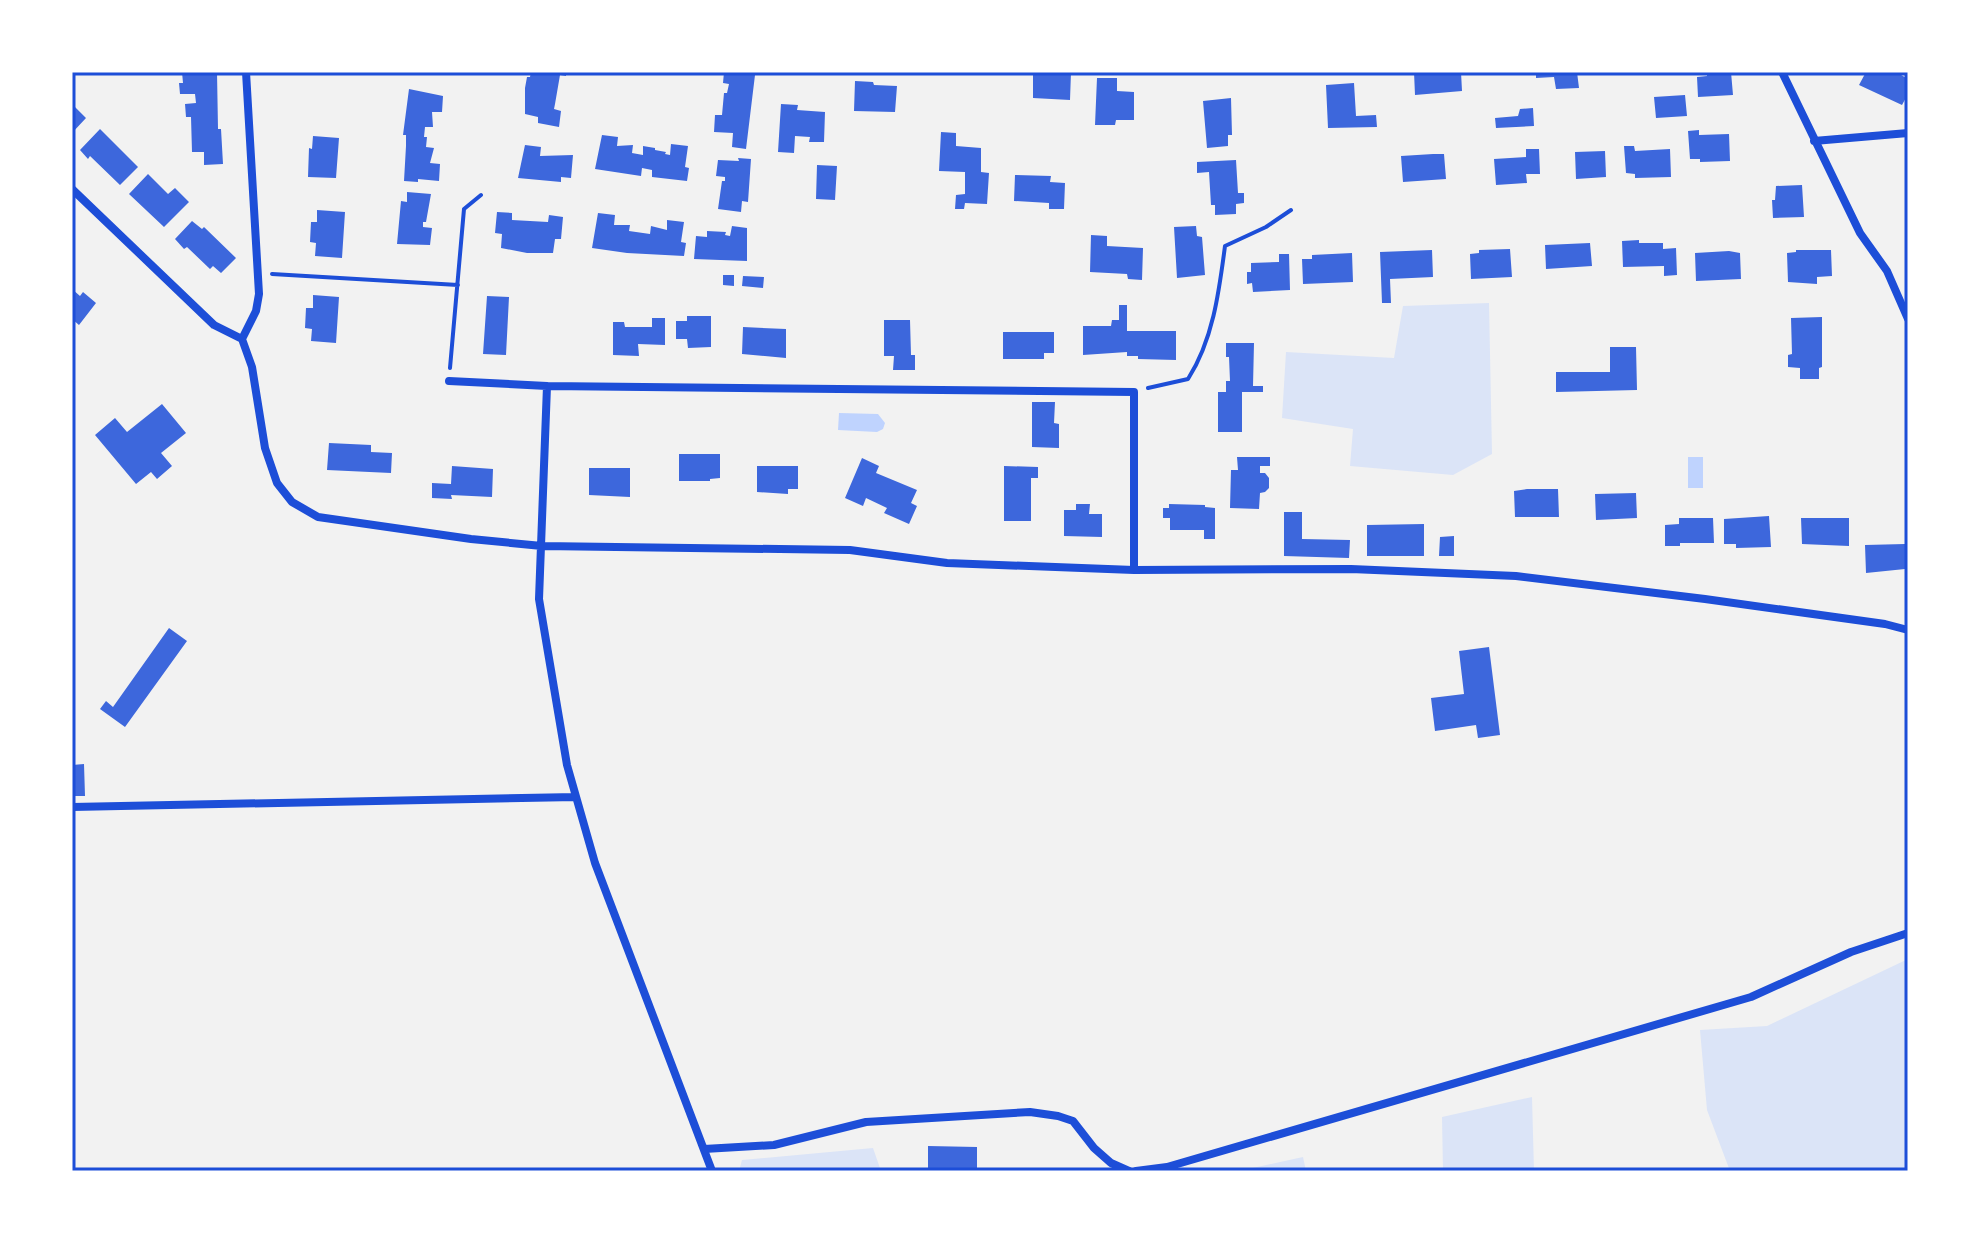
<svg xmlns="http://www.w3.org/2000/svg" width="1980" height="1243" font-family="Manrope,sans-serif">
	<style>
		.green { fill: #dbe4f7 }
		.water { fill: #bfd3fe }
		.building { fill: #3d67dc }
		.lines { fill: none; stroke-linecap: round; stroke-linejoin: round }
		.path { stroke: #1d4ed8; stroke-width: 4 }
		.minor { stroke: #1d4ed8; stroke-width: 8 }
		.neatline { fill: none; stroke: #1d4ed8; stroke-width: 3 }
	</style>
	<rect width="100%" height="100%" fill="#f2f2f2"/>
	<!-- green -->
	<path class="green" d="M 1489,303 L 1492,454 L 1453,475 L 1350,466 L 1353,429 L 1282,418 L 1286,352 L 1394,358 L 1403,306 Z
		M 1908,959 L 1908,1171 L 1730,1171 L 1707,1110 L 1700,1030 L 1767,1026 Z
		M 1532,1097 L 1534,1171 L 1443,1171 L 1442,1117 Z
		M 873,1148 L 881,1171 L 739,1171 L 742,1160 Z
		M 1303,1157 L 1306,1171 L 1239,1171 Z"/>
	<!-- water -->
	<path class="water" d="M 839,413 L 878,414 L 885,423 L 883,429 L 877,432 L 838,430 Z
		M 1688,457 L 1703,457 L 1703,488 L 1688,488 Z"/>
	<!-- building -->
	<path class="building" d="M 182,72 L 217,72 L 218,129 L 221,129 L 223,164 L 204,165 L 204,152 L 192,152 L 191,117 L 186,117 L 185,104 L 196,103 L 195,94 L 180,94 L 179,83 L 183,83 Z
		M 531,72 L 566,72 L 566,76 L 560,75 L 555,104 L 554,109 L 561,111 L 559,127 L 538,123 L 538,117 L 525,114 L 525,88 L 527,77 L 530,77 Z
		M 724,72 L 752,72 L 755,75 L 746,149 L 732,147 L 733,133 L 714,132 L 715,115 L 722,115 L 724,93 L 727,93 L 729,84 L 723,83 Z
		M 1050,72 L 1071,72 L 1070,100 L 1033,98 L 1033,74 Z
		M 1414,72 L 1461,72 L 1462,91 L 1415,95 Z
		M 1536,72 L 1577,72 L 1579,88 L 1556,89 L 1554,77 L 1536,78 Z
		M 1707,72 L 1731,72 L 1733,95 L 1698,97 L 1697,77 L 1707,76 Z
		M 1866,72 L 1896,72 L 1908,79 L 1908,94 L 1902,105 L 1859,85 Z
		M 1097,78 L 1117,78 L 1117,91 L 1134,92 L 1134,120 L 1116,120 L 1115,125 L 1095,125 Z
		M 855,81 L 873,82 L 874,85 L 897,86 L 895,112 L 854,111 Z
		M 1354,83 L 1356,116 L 1376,115 L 1377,127 L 1328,128 L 1326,85 Z
		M 409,89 L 443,96 L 442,112 L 432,112 L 433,127 L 425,127 L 424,137 L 427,137 L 426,147 L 434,148 L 430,163 L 440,164 L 439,181 L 418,179 L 418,182 L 404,181 L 406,146 L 406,135 L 403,135 Z
		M 1685,95 L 1687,116 L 1656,118 L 1654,97 Z
		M 1231,98 L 1232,135 L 1228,135 L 1228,146 L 1207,148 L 1203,101 Z
		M 72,104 L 86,118 L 72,133 Z
		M 781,104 L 798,105 L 797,110 L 825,112 L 824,142 L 809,142 L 810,137 L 795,136 L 794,153 L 778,152 Z
		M 1533,108 L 1534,126 L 1496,128 L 1495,118 L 1518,116 L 1520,109 Z
		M 100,129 L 138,167 L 120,185 L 90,156 L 88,159 L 80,150 Z
		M 1699,130 L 1699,135 L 1729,134 L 1730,161 L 1700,162 L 1700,159 L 1690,159 L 1688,131 Z
		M 941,132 L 956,133 L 956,146 L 981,148 L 981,172 L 989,173 L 987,204 L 965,203 L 964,209 L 955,209 L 956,195 L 965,194 L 965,172 L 939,171 Z
		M 602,135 L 618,137 L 617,146 L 633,145 L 632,153 L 643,155 L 643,146 L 655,148 L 655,150 L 666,152 L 665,154 L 670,155 L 671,144 L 688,146 L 685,167 L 689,168 L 687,181 L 652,177 L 652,170 L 642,168 L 641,176 L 595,169 Z
		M 313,136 L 339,138 L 336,178 L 308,177 L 309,148 L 312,149 Z
		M 525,145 L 541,147 L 540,156 L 573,155 L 571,178 L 561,177 L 561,182 L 518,178 Z
		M 1624,146 L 1634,146 L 1635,151 L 1670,149 L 1671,177 L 1635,178 L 1635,174 L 1626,173 Z
		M 1526,149 L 1539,149 L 1540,174 L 1526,174 L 1527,183 L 1496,185 L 1494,159 L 1526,157 Z
		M 1605,151 L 1606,177 L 1576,179 L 1575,152 Z
		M 1433,154 L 1444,154 L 1446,179 L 1403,182 L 1401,156 Z
		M 738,158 L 751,159 L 748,202 L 742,201 L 741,212 L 718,209 L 722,181 L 725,181 L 725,177 L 716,176 L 718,160 L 739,161 Z
		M 1236,160 L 1238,193 L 1244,193 L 1244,203 L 1236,204 L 1236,214 L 1215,215 L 1215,205 L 1211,205 L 1209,172 L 1197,173 L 1197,162 Z
		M 817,165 L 837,166 L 835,200 L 816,199 Z
		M 148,174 L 168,194 L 175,188 L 189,202 L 164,227 L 129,194 Z
		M 1015,175 L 1051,176 L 1050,182 L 1065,183 L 1064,209 L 1049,209 L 1049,203 L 1014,201 Z
		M 1802,185 L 1804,217 L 1773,218 L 1772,200 L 1775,200 L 1776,186 Z
		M 407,192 L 431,194 L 426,222 L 423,222 L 423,227 L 432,228 L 430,245 L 397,244 L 401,201 L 407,202 Z
		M 317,210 L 345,212 L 342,258 L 315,256 L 316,243 L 310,242 L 311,222 L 317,222 Z
		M 497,212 L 512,213 L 512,220 L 548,222 L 549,215 L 563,217 L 561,239 L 555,239 L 553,253 L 527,253 L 501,248 L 502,234 L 495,233 Z
		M 598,213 L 615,215 L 614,225 L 630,225 L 629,231 L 650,234 L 651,226 L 667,230 L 667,220 L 684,222 L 681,242 L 686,243 L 684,256 L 627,253 L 592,248 Z
		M 192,221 L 202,229 L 204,227 L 236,258 L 221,273 L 213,266 L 210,269 L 187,247 L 184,249 L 175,239 Z
		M 732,226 L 747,228 L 747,261 L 694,259 L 696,236 L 707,237 L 707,231 L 726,232 L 725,235 L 730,236 Z
		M 1196,226 L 1197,236 L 1202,237 L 1205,275 L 1177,278 L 1174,227 Z
		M 1091,235 L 1107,236 L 1107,246 L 1143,248 L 1142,280 L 1128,279 L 1127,274 L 1090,272 Z
		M 1639,240 L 1639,243 L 1663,243 L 1663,249 L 1676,248 L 1677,275 L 1664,276 L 1664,266 L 1623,267 L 1622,241 Z
		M 1590,243 L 1592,266 L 1546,269 L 1545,245 Z
		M 1510,249 L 1512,277 L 1471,279 L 1470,254 L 1479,253 L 1479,250 Z
		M 1432,250 L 1433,277 L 1390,279 L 1391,303 L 1382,303 L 1380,252 Z
		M 1796,250 L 1831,250 L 1832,276 L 1817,277 L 1817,284 L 1788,282 L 1787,253 L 1796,252 Z
		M 1729,251 L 1740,253 L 1741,279 L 1696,281 L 1695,253 Z
		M 1352,253 L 1353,282 L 1303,284 L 1302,259 L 1312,259 L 1312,255 Z
		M 1279,254 L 1289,254 L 1290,290 L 1253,292 L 1252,283 L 1247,284 L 1247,272 L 1251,272 L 1251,263 L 1279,262 Z
		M 723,275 L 734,275 L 734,286 L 723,285 Z
		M 743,276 L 764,277 L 763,288 L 742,286 Z
		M 72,289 L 80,296 L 83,292 L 96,303 L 79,325 L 72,319 Z
		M 313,295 L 339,297 L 336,343 L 311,341 L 312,329 L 305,328 L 306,308 L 313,308 Z
		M 487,296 L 509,297 L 506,355 L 483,354 Z
		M 1119,305 L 1127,305 L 1127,331 L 1176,331 L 1176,360 L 1138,359 L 1138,356 L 1127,356 L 1127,352 L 1083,355 L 1083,326 L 1111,326 L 1112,320 L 1119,320 Z
		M 687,316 L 711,316 L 711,347 L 688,348 L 687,339 L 676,339 L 676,321 L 687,321 Z
		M 1822,317 L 1822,367 L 1819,368 L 1819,379 L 1800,379 L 1800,368 L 1788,367 L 1788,355 L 1792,354 L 1791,318 Z
		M 652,318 L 665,318 L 665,345 L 638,344 L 639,356 L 613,355 L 613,322 L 624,322 L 625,327 L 652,327 Z
		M 884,320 L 910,320 L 911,355 L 915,355 L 915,370 L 893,370 L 894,356 L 884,356 Z
		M 743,327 L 786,329 L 786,358 L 742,354 Z
		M 1003,332 L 1054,332 L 1054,353 L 1044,353 L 1044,359 L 1003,359 Z
		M 1226,343 L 1254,343 L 1253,386 L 1263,386 L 1263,392 L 1242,392 L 1242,432 L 1218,432 L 1218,392 L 1226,392 L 1226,381 L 1230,381 L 1229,357 L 1226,357 Z
		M 1610,347 L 1636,347 L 1637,390 L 1556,392 L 1556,372 L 1610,372 Z
		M 1032,402 L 1055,402 L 1054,423 L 1059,424 L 1059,448 L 1032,447 Z
		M 162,404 L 186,433 L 161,453 L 172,466 L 157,479 L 151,472 L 136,484 L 95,435 L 115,418 L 127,432 Z
		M 329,443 L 371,445 L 371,452 L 392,453 L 391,473 L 327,470 Z
		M 679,454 L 720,454 L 720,478 L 710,479 L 710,481 L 679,481 Z
		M 1237,457 L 1270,457 L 1270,466 L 1260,466 L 1260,473 L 1265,473 L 1269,478 L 1269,488 L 1265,492 L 1260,493 L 1259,509 L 1230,508 L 1231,470 L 1238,470 Z
		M 862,458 L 879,466 L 876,473 L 917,490 L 911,503 L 917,506 L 909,524 L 884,513 L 887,508 L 866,498 L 863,506 L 845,498 Z
		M 452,466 L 493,469 L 492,497 L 451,495 L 452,499 L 432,498 L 432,483 L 451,484 Z
		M 757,466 L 798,466 L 798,489 L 788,489 L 788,494 L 757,492 Z
		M 1004,466 L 1038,467 L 1038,478 L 1031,478 L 1031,521 L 1004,521 Z
		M 589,468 L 630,468 L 630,497 L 589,495 Z
		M 1527,489 L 1558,489 L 1559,517 L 1515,517 L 1514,491 Z
		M 1636,493 L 1637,518 L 1596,520 L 1595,494 Z
		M 1076,504 L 1090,504 L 1089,514 L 1102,514 L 1102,537 L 1064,536 L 1064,510 L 1076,510 Z
		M 1169,504 L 1205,505 L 1205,507 L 1215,508 L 1215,539 L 1204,539 L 1204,530 L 1170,530 L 1170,518 L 1163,518 L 1163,508 L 1169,508 Z
		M 1284,512 L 1302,512 L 1302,539 L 1350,540 L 1349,558 L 1284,556 Z
		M 1769,516 L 1771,547 L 1736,548 L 1736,544 L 1724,544 L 1724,519 Z
		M 1679,518 L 1713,518 L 1714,543 L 1680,543 L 1680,546 L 1665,546 L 1665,525 L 1679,524 Z
		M 1801,518 L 1849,518 L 1849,546 L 1802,544 Z
		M 1424,524 L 1424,556 L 1367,556 L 1367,525 Z
		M 1454,536 L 1454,556 L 1439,556 L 1440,537 Z
		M 1905,544 L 1905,569 L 1866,573 L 1865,545 Z
		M 169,628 L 187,641 L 125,727 L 100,709 L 106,701 L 113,707 Z
		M 1489,647 L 1500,735 L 1478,738 L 1476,725 L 1435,731 L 1431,698 L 1464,694 L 1459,651 Z
		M 84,764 L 85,796 L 72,796 L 72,765 Z
		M 928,1146 L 977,1147 L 977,1171 L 928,1171 Z"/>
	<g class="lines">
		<!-- path -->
		<path class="path" d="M 272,274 L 458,285
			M 450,368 L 464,209 L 481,195
			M 1148,388 L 1188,379 C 1213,340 1219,292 1225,246 L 1266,227 L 1291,210"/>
		<!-- minor -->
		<path class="minor" d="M 1782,72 L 1860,233 L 1887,271 L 1908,319
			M 1814,141 L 1908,133
			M 72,189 L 214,325 L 242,339 L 252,367 L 265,448 L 277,483 L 292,502 L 318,517 L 471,539 L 542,546 L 850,550 L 947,563 L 1134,570 L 1351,569 L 1516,576 L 1705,599 L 1885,624 L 1908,630
			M 242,339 L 256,311 L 259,294 L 246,72
			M 449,381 L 547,386
			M 72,807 L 576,797
			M 704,1149 L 774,1145 L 866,1122 L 1030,1112 L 1058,1116 L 1073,1121 L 1094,1148 L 1111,1163 L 1129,1171
			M 712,1171 L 595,863 L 567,765 L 539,599 L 547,386 L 1134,392 L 1134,570
			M 1136,1171 L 1167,1167 L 1751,997 L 1851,952 L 1908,933"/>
	</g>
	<!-- border -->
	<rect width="1980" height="1243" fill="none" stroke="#ffffff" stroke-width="148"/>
	<rect x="74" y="74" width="1832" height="1095" class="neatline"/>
</svg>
